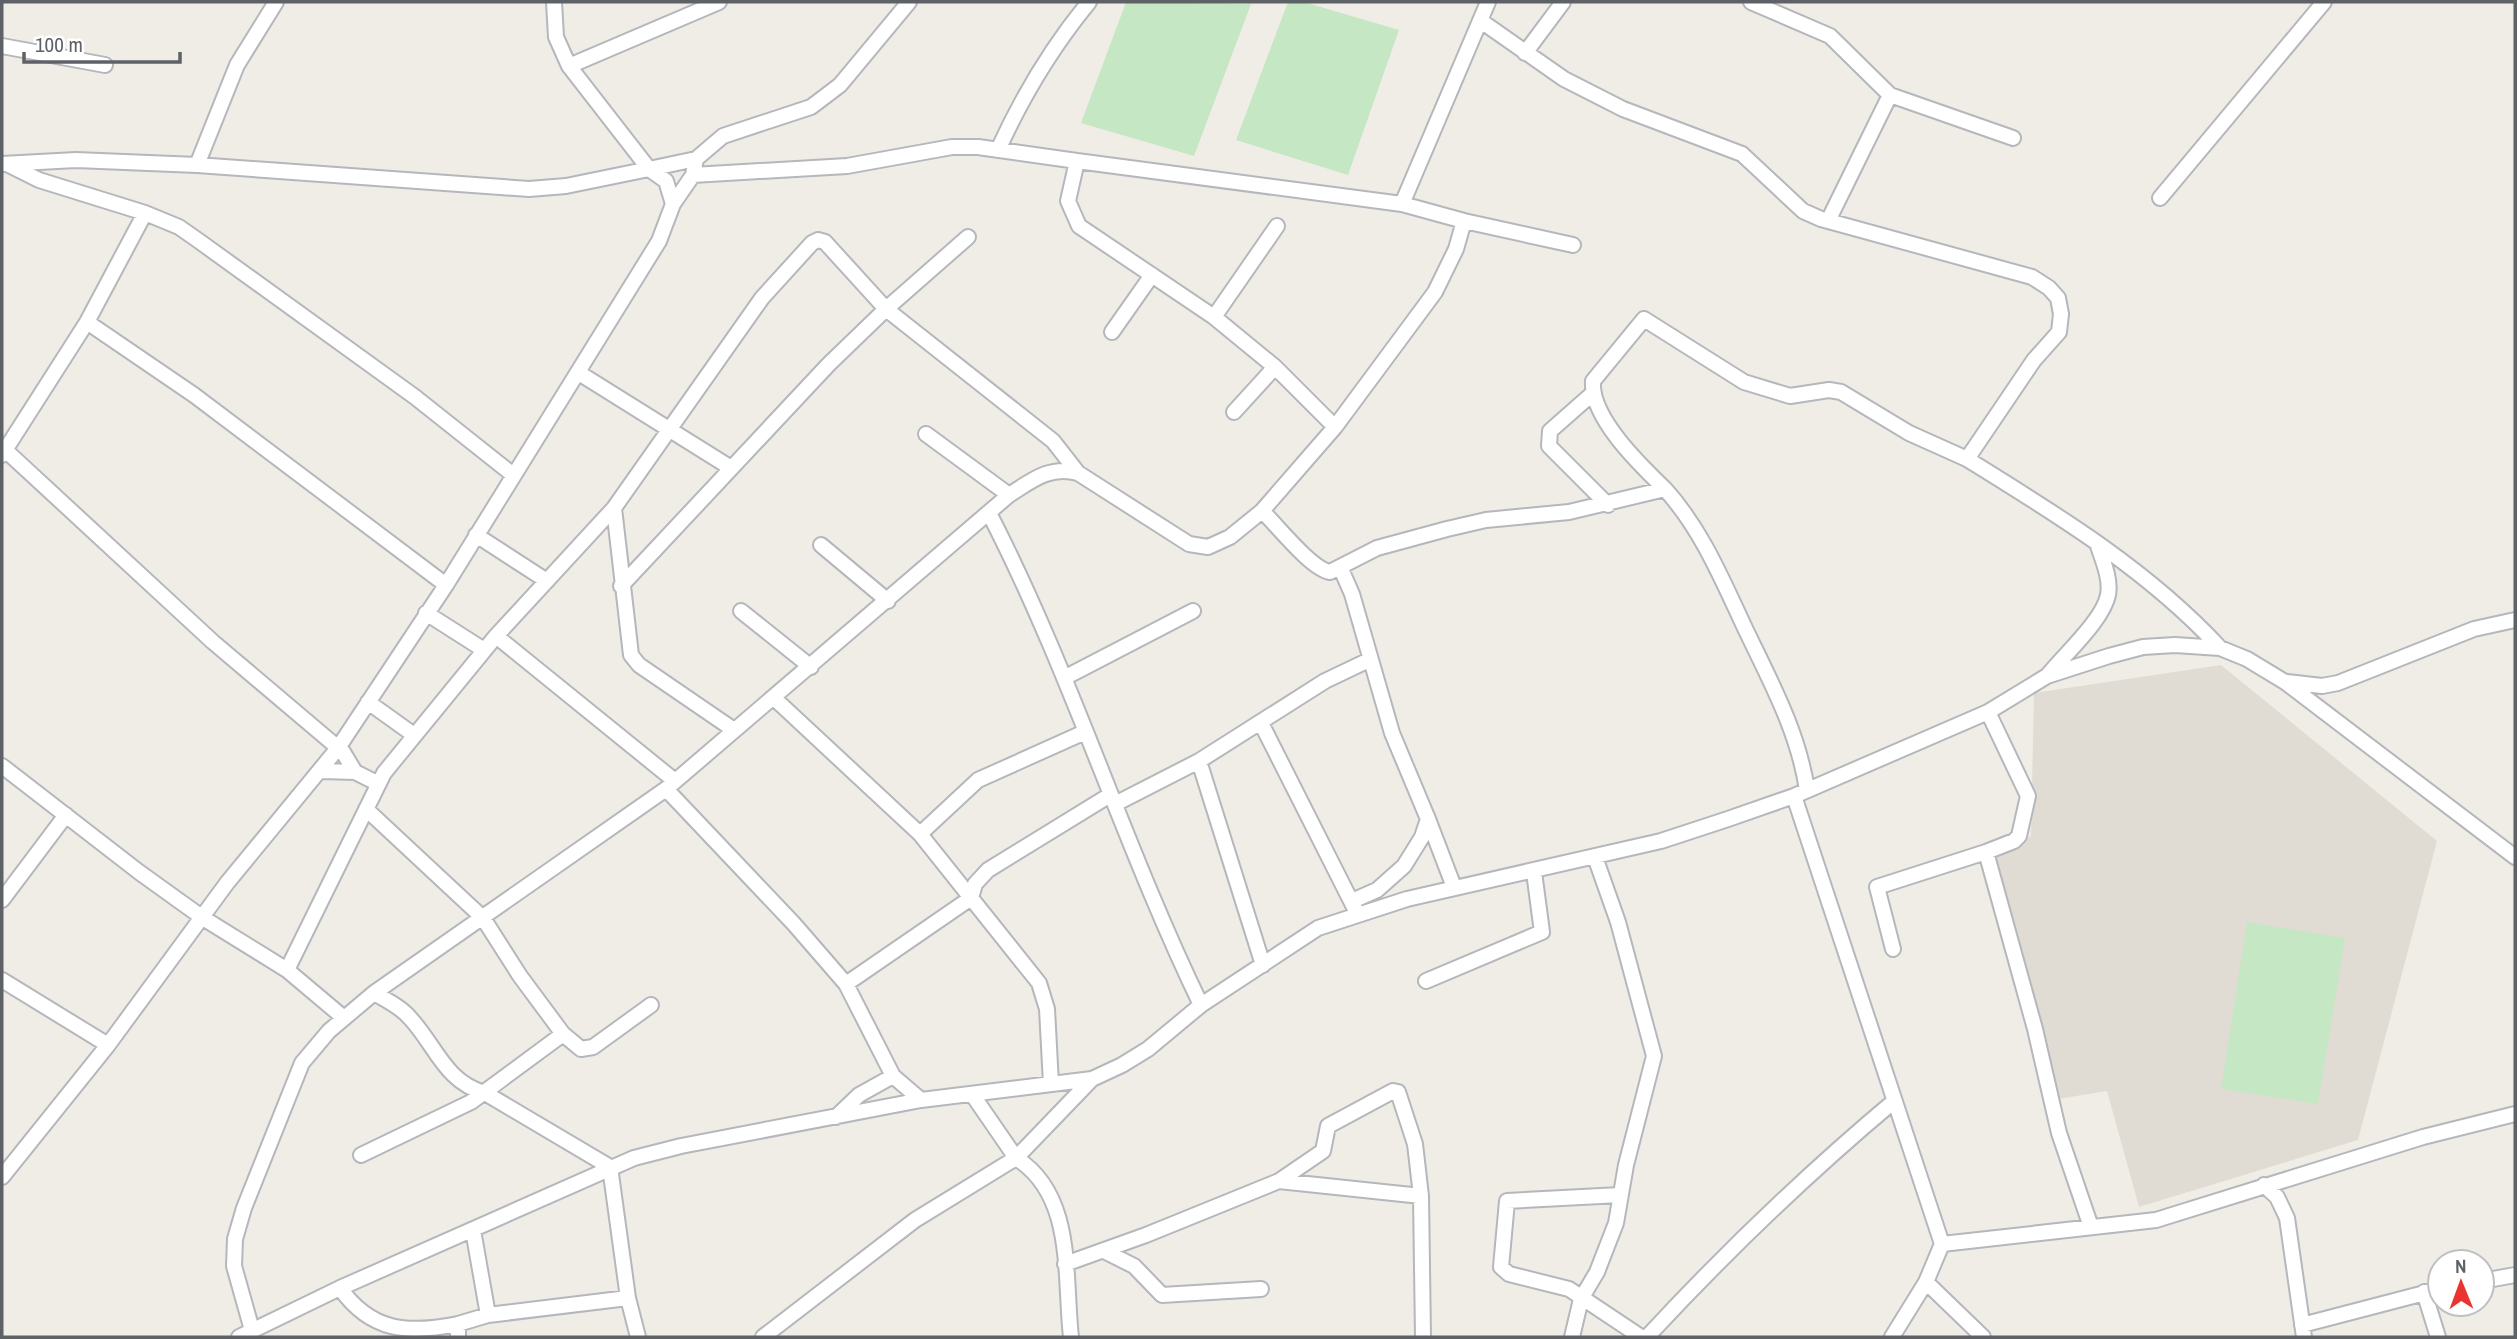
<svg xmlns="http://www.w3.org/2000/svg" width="2517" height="1339" font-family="'Archivo Narrow',sans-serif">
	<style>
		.education { fill: #e0dcd4 }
		.pitch { fill: #c5e7c3 }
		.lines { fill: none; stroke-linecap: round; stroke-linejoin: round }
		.minor-casing { stroke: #b4b7bb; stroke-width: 18 }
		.minor { stroke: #fff; stroke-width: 14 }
	</style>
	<rect width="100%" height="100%" fill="#f0ede6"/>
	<!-- education -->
	<path class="education" d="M 2221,665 L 2437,841 L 2358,1140 L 2139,1207 L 2107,1091 L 2058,1099 L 1995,858 L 2031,836 L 2034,693 Z"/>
	<!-- pitch -->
	<path class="pitch" d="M 1126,2 L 1251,4 L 1194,156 L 1081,123 Z
		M 1288,2 L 1304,2 L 1399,30 L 1348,175 L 1236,140 Z
		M 2247,922 L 2345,938 L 2318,1104 L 2221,1089 Z"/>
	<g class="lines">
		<!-- minor casing -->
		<g class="minor-casing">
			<path id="minor" d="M 554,2 L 556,37 L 569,66 L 649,169 L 696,159 L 723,136 L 811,107 L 840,85 L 909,2
				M 1751,2 L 1830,36 L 1890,95
				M 1481,21 L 1564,79 L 1623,109 L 1742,154 L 1803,211 L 1821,219 L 2032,277 L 2049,288 L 2058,298 L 2061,314 L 2059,332 L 2034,360 L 1967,459 C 2056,514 2148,570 2220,648
				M 2,46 L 105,65
				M 1525,53 L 1563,2
				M 569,66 L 719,2
				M 998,150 C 1022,97 1052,47 1089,2
				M 1077,161 L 1402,204
				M 2,164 L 76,160 L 197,165 L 529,189 L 566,186 L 649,169 L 666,181 L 673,204
				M 197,165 L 237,65 L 276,2
				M 693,175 L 847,166 L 952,147 L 978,147 L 1077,161 L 1068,201 L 1079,226 L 1214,317 L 1275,367 L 1335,427
				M 2160,198 L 2324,2
				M 145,213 L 179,227 L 199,241 L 415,397 L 512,474
				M 1464,221 L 1573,245
				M 1828,221 L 1890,95 L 2013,138
				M 1214,317 L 1277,226
				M 87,322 L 194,395 L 446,585
				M 1112,332 L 1152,275
				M 579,373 L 731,468
				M 1592,394 L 1550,431 L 1549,446 L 1608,505
				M 1234,412 L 1275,367
				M 926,434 L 1009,495
				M 2,447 L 213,642 L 343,752 L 355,772 L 377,783
				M 2,455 L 87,322 L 145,213 L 39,180 L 7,164
				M 1665,489 C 1640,465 1590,417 1593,381 L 1644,319 L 1744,382 L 1790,396 L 1829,390 L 1841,392 L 1909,433 L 1967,459
				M 614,508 L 631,655 L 639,665 L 734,730
				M 1262,511 C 1277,525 1311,569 1330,572 L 1377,548 L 1447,529 L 1486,520 L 1569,512 L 1665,489 C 1701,529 1721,577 1743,624 C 1769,679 1798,730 1807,790
				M 989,513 C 1071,672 1123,844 1201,1005
				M 476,535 L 547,581
				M 821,545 L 888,601
				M 1341,569 L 1352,594 L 1392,733 L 1428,819 L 1422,837 L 1404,866 L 1377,890 L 1352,901
				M 621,586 L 829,364 L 886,309 L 968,237
				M 741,611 L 811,667
				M 426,613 L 484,650
				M 496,636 L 675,781
				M 2048,675 C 2065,654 2103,620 2108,595 C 2111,579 2103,561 2098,546
				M 1064,678 L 1193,611
				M 2287,682 L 2322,686 L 2338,683 L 2474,629 L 2515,620
				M 775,699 L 920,834 L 1039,983 L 1047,1009 L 1051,1084
				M 368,702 L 414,735
				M 1988,712 L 2028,796 L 2019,836 L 2014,841 L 1986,852 L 2035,1029 L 2059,1133 L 2091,1227
				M 1261,723 L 1355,909
				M 1199,761 L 1263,965
				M 2,766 L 139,872 L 203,918 L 287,970 L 344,1018
				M 322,771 L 355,772
				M 666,789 L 794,924 L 846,984 L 893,1076 L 921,1100
				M 1794,796 L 1942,1244 L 1926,1282 L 1892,1337
				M 1115,804 L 1199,761 L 1325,681 L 1369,660
				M 1428,819 L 1454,887
				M 920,834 L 978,780 L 1085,732
				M 2,900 L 66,815
				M 1893,949 L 1877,887 L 1986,852
				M 287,970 L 384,773 L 496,636 L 614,508 L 762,298 L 812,243 L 818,240 L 825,242 L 886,309 L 1053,441 L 1078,473
				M 2,980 L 108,1045
				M 1426,981 L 1542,932 L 1534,872
				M 846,984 L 971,898 L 975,884 L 988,870 L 1110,795
				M 374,993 C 386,1000 401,1007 410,1018 C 436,1046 445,1082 485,1093 L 610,1167 L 628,1298 L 638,1337
				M 563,1034 L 581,1049 L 593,1047 L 651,1005
				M 836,1117 L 859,1095 L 893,1076
				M 361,1155 L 471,1102 L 563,1034 L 520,976 L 483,918 L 366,809
				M 2,1177 L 108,1045 L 227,883 L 338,748 L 446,585 L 659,241 L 673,204 L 693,175 L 696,159
				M 1279,1181 L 1323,1151 L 1328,1126 L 1393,1091 L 1398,1092 L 1415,1144 L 1421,1196
				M 2264,1185 L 2277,1197 L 2287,1218 L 2304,1337
				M 1620,1195 L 1507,1201 L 1501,1267 L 1509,1274 L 1569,1289 L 1641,1337
				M 473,1230 L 488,1315
				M 1942,1244 L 2156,1220 L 2423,1137 L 2515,1114
				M 1104,1251 L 1134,1266 L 1162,1295 L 1261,1289
				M 1065,1264 L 1146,1235 L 1279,1181 L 1421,1196 L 1423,1337
				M 2482,1281 L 2515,1275
				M 1926,1282 L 1983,1337
				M 340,1288 C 371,1332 408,1334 458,1324 L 458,1337
				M 2424,1292 L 2438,1337
				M 458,1324 L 488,1315 L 628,1298
				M 2302,1325 L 2440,1289
				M 252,1330 L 234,1266 L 235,1239 L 244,1208 L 302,1063 L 329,1031 L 374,993 L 666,789 L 1009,495 C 1031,481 1050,465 1078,473 L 1189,544 L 1208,547 L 1230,537 L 1262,511 L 1335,427 L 1435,292 L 1456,249 L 1464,221 L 1402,204 L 1488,2
				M 239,1337 L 340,1288 L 634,1158 L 681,1146 L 921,1100 L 1092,1079 L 1122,1065 L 1148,1049 L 1201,1005 L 1318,928 L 1407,899 L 1661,841 L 1728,819 L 1794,796 L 1988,712 L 2047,676 L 2109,656 L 2143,647 L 2175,645 L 2220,648 L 2247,659 L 2285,682 L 2515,857
				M 763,1337 L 915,1220 L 1016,1158 L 972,1094
				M 1071,1337 C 1064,1276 1075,1195 1016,1158 L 1092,1079
				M 1572,1337 L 1581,1299 L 1597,1272 L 1616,1223 L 1626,1165 L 1654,1056 L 1618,922 L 1595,857
				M 1647,1337 C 1724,1254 1806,1175 1893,1102"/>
		</g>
		<!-- minor -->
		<use href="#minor" class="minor"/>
	</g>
	<!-- border -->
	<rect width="2517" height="1339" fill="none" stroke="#5e6267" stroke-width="7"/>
	<!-- north arrow -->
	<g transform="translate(2461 1283) rotate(359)"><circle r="33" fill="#ffffff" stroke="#bfc0c2" stroke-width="2"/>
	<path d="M0-5L12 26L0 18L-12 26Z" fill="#ea3432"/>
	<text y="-10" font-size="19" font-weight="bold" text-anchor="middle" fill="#5e6267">N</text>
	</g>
	<!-- scale -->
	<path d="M24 52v10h156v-10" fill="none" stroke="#5e6267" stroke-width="3.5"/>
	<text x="35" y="52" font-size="21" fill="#5e6267" stroke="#ffffff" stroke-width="5" paint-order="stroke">100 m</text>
</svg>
